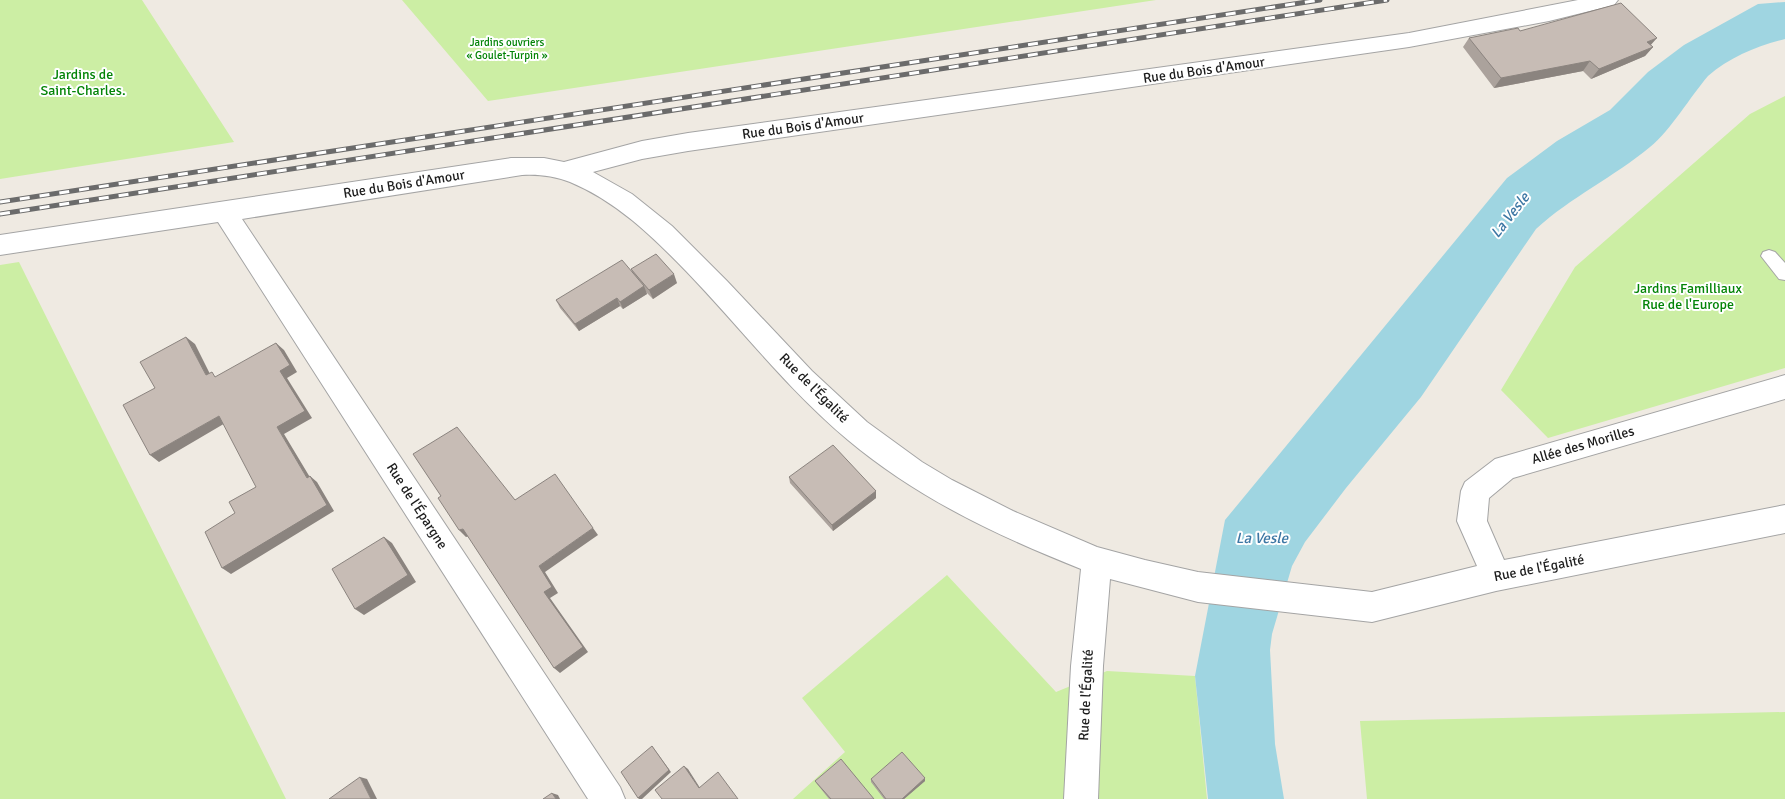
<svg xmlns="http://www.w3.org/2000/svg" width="1785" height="799" font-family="Signika,sans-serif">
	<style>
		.grass { fill: #cceea4 }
		.water { fill: #9fd5e1 }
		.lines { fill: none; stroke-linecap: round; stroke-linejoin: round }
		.service-casing { stroke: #a4a4a4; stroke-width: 2 }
		.minor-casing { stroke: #a4a4a4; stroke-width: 2 }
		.service { fill: #fff; fill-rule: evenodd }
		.minor { fill: #fff; fill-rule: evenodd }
		.rail-casing { stroke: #6b6b6b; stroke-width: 5 }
		.rail { stroke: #fff; stroke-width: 3; stroke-dasharray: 10; stroke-linecap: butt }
		.wall { fill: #aba29c }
		.shaded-wall { fill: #8b847f }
		.building { fill: #c7bcb5; stroke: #8b847f }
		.labels { text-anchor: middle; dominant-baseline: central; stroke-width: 4; stroke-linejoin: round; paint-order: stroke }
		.far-park-label { font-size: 11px; fill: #038407; stroke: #fff }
		.street-label { font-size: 14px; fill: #1d1d1d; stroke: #fff }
		.park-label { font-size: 14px; fill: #038407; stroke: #fff }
		.water-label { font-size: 15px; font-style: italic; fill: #3d77a4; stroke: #fff }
	</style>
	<rect width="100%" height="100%" fill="#efeae2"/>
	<!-- grass -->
	<path class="grass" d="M 0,0 L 142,0 L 234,142 L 0,179 Z
		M 402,0 L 1156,0 L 488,101 Z
		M 1785,96 L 1785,368 L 1548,438 L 1501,390 L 1575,267 L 1750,114 Z
		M 19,262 L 286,799 L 0,799 L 0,265 Z
		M 947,575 L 1056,692 L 1107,671 L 1195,676 L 1207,799 L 793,799 L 845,752 L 802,698 Z
		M 1785,712 L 1785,799 L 1367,799 L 1360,721 Z"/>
	<!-- water -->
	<path class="water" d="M 1785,2 L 1785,39 C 1757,46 1730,57 1708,76 C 1690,97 1671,130 1650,147 C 1614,177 1571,197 1536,229 L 1421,397 L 1346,488 L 1305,542 L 1292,566 L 1272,634 L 1270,650 L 1275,744 L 1284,799 L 1208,799 L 1195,676 L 1225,520 L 1507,178 L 1557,141 L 1610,110 L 1648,72 L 1684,45 L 1758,4 Z"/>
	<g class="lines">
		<!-- service casing -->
		<g class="service-casing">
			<path id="service" d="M 1769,250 L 1775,252 L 1785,263 L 1785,280 L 1779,279 L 1761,256 L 1763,252 Z"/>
		</g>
		<!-- minor casing -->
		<g class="minor-casing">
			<path id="minor" d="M 1578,0 L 1618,0 L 1614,5 L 1549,21 L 1409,47 L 688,151 L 642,159 L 593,172 L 632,194 L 672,226 L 727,281 L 812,371 L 867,422 L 922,462 L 952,480 L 1013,511 L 1097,547 L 1145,560 L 1198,572 L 1372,592 L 1477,566 L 1457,521 L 1461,491 L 1465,482 L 1495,459 L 1785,375 L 1785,399 L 1513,478 L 1489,498 L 1487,521 L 1504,560 L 1785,505 L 1785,533 L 1496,591 L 1372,622 L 1198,602 L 1110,579 L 1103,666 L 1098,799 L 1064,799 L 1071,666 L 1081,569 C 998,536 917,498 848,440 C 788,390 740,327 686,271 C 652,236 616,201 570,182 C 554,176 539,174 522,175 L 242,219 L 620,787 L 625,799 L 588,799 L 218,222 L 0,255 L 0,235 L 511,158 L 544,158 L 564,162 L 642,141 L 688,133 L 1409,33 Z"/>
		</g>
		<!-- service -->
		<use href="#service" class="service"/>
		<!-- minor -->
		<use href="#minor" class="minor"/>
		<!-- rail casing -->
		<g class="rail-casing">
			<path id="rail" d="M 0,202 L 1320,0
				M 0,214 L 1387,0"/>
		</g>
		<!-- rail -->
		<use href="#rail" class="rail"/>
	</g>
	<!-- wall -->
	<path class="wall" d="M 1520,31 L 1651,45 L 1653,47 L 1645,56 L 1591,79 L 1583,71 L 1494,88 L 1463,47 L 1469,38 Z
		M 631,269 L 677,283 L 653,299 L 646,292 L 647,294 L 623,309 L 620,306 L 579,331 L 560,308 L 556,300 L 632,272 Z
		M 789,477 L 876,491 L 876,498 L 833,531 L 790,483 Z
		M 871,779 L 925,781 L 904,799 L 884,799 L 871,782 Z
		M 815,781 L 874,799 L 829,799 L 817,784 Z"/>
	<!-- shaded-wall -->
	<path class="shaded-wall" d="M 1657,38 L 1649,47 L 1647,42 Z
		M 1653,47 L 1645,56 L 1591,79 L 1599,69 Z
		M 1590,61 L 1583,71 L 1494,88 L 1501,78 Z
		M 674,274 L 677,283 L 653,299 L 649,290 Z
		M 644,286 L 647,294 L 623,309 L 620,302 Z
		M 617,298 L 620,306 L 579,331 L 575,324 Z
		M 186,337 L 195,344 L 214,382 L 206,375 Z
		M 276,343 L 284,350 L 297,372 L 287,378 L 312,418 L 284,434 L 314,484 L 307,478 L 277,427 Z
		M 219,416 L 227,422 L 159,462 L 150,455 Z
		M 310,476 L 317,482 L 334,511 L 231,574 L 222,568 Z
		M 876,491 L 876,498 L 833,531 L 832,525 Z
		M 593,528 L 598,535 L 545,572 L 558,593 L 550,598 L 588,652 L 560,673 L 554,668 L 544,592 L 539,566 Z
		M 463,529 L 470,536 L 466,537 L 459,530 Z
		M 384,537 L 392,543 L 416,582 L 364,615 L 355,609 Z
		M 652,746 L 671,772 L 642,799 L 639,799 L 638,798 Z
		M 684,766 L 688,769 L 702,791 L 699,788 Z
		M 360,777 L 367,779 L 377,799 L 371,799 Z
		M 925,778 L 925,781 L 904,799 L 902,799 Z
		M 552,793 L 558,795 L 560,799 L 556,799 Z"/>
	<!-- building -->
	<path class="building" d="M 1621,3 L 1657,38 L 1647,42 L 1653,47 L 1599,69 L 1590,61 L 1501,78 L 1469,38 L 1518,28 L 1520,31 Z
		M 656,254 L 674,274 L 649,290 L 631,269 Z
		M 622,260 L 644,286 L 620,302 L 617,298 L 575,324 L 556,300 Z
		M 186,337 L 206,375 L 212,372 L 215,377 L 276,343 L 290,365 L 280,371 L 305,411 L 277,427 L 307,478 L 310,476 L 327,505 L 222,568 L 205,532 L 235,513 L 229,502 L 256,487 L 219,416 L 150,455 L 123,405 L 155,388 L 140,362 Z
		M 457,427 L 515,500 L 555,474 L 593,528 L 539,566 L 552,587 L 544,592 L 583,647 L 554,668 L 463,529 L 459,530 L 438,498 L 441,496 L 413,454 Z
		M 833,445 L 876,491 L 832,525 L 789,477 Z
		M 384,537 L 408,575 L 355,609 L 332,569 Z
		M 652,746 L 669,770 L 638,798 L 621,772 Z
		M 902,752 L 925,778 L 902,799 L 886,799 L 871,779 Z
		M 841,759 L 874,799 L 831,799 L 815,781 Z
		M 684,766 L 699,788 L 718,772 L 738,799 L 662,799 L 655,790 Z
		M 360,777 L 371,799 L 329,799 Z
		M 552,793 L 556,799 L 543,799 Z"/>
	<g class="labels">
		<!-- far-park labels -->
		<g class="far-park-label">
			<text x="507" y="42">Jardins ouvriers<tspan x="507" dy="13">« Goulet-Turpin »</tspan></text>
		</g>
		<!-- street labels -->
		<g class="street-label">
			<text transform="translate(1204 70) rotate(-8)">Rue du Bois d'Amour</text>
			<text transform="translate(803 126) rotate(-8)">Rue du Bois d'Amour</text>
			<text transform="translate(404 184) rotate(-9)">Rue du Bois d'Amour</text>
			<text transform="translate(814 388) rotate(45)">Rue de l'Égalité</text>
			<text transform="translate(1583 445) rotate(-16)">Allée des Morilles</text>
			<text transform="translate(417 506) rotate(57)">Rue de l'Épargne</text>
			<text transform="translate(1539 568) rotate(-11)">Rue de l'Égalité</text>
			<text transform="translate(1086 695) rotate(-87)">Rue de l'Égalité</text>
		</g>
		<!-- park labels -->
		<g class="park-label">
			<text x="83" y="74">Jardins de<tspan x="83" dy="16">Saint-Charles.</tspan></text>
			<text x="1688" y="288">Jardins Familliaux<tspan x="1688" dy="16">Rue de l'Europe</tspan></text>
		</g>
		<!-- water labels -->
		<g class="water-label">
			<text transform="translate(1510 215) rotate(-52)">La Vesle</text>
			<text x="1262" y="538">La Vesle</text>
		</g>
	</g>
</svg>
